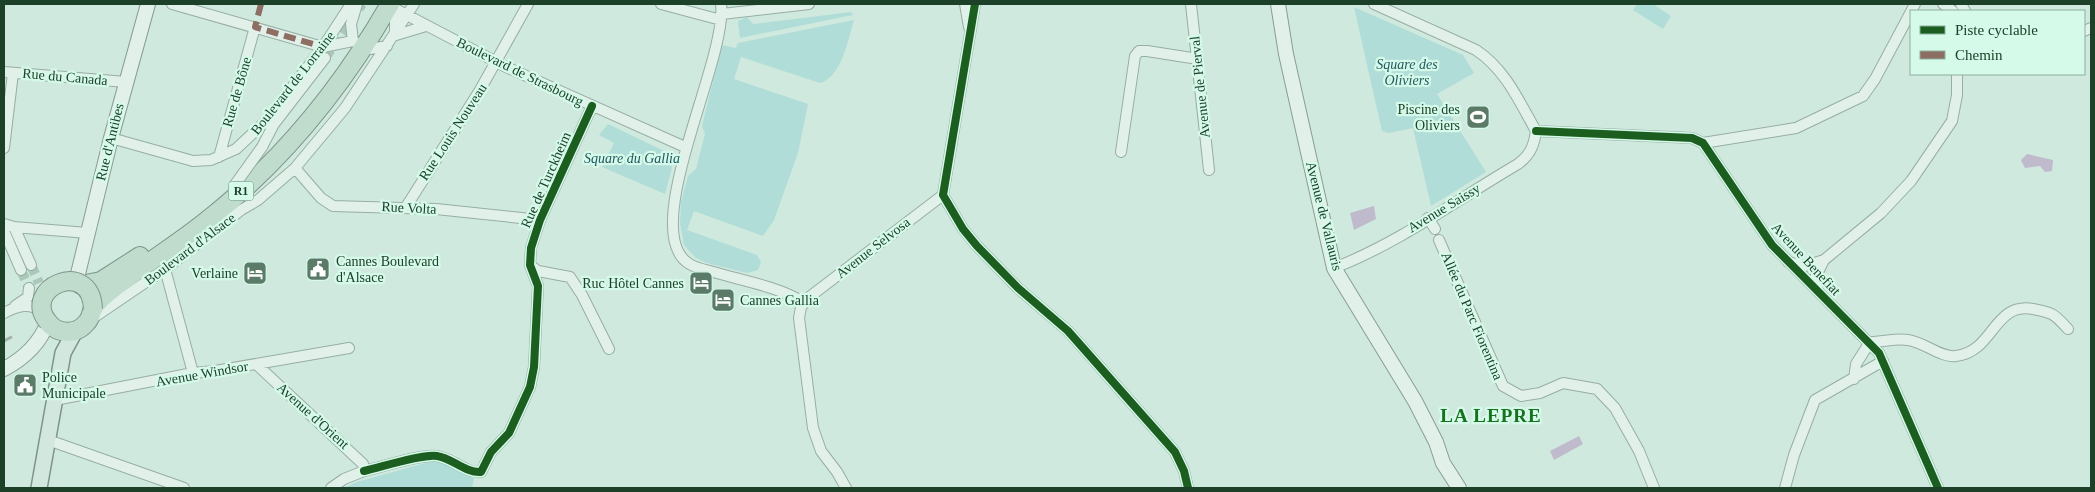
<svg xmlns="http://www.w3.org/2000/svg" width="2095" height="492" font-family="Georgia,serif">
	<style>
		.green { fill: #b0ddd7 }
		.water { fill: #c0bacd }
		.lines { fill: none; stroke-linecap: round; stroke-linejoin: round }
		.street-tunnel { stroke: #abc7ba; stroke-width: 10; stroke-dasharray: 10 5; stroke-linecap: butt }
		.street-casing { stroke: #97aea3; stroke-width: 12 }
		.secondary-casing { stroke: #889e92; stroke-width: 16 }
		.primary-casing { stroke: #7f9489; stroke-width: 18 }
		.highway-casing { stroke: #7f9489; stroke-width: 20 }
		.street { stroke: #e2f0ea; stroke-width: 10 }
		.secondary { stroke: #e2f0ea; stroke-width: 14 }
		.primary { stroke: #d2e8df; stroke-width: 15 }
		.highway { stroke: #bfdccd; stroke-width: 18 }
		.rail { stroke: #a1b0a8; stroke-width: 3; stroke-dasharray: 9 9; stroke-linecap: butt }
		.street-bridge-casing { stroke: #97aea3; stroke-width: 12; stroke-linecap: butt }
		.highway-bridge-casing { stroke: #7f9489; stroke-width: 20; stroke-linecap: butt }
		.street-bridge { stroke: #e2f0ea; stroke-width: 10 }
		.highway-bridge { stroke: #bfdccd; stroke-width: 18 }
		.quiet { stroke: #8d6e63; stroke-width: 6; stroke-dasharray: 12 6; stroke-linecap: butt }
		.cycleway-casing { stroke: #d5faea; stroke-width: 11 }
		.cycleway { stroke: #1b5e20; stroke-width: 8 }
		.labels { text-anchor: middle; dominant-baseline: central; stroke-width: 4.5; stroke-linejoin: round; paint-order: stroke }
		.shield { fill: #d5faea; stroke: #547863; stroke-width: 1 }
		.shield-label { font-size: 12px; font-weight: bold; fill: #1d4029 }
		.park-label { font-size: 14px; font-style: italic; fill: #21585f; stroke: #d5faea }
		.street-label { font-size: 14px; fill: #1d4029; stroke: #d5faea }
		.poi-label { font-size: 14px; fill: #1d4029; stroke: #d5faea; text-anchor: end }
		.district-label { font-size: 19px; font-weight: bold; letter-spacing: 1px; fill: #17721d; stroke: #d5faea }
	</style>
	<rect width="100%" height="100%" fill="#cfe9de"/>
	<!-- green -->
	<path class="green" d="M 1637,4 L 1653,4 L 1671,16 L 1663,29 L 1633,10 Z
		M 1354,7 L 1463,55 L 1474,73 L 1437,94 L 1486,172 L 1431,206 L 1413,128 L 1388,133 L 1382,131 Z
		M 851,12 L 853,15 L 740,38 L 738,21 L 747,17 L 753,24 Z
		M 854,20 C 848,39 842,77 820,83 L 741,57 L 734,79 L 808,104 L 798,153 L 774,220 L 763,236 L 694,211 L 687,230 L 757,255 L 761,262 L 758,270 L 747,273 L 707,263 L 696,258 L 684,245 L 680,223 L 681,202 L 688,176 L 696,169 L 705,134 L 702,126 L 722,45 L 736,48 L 738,43 Z
		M 608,124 L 668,153 L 672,168 L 665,194 L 602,167 L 614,143 L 599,135 Z
		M 432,461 L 441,462 L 474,478 L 472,488 L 343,488 L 357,482 Z"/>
	<!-- water -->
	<path class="water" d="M 2027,154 L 2053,160 L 2052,171 L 2045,172 L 2040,166 L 2025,168 L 2021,160 Z
		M 1374,206 L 1376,219 L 1354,230 L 1350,213 Z
		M 1579,436 L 1583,444 L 1554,460 L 1550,451 Z"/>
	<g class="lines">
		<!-- street-tunnel -->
		<path class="street-tunnel" d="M 325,58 L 362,4
			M 31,265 L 39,283
			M 21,270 L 29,288"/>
		<!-- street casing -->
		<g class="street-casing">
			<path id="street" d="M 172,4 L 323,47 L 353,41
				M 357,4 L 351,24 L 353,41 L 370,49 L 387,46
				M 386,4 L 504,66 L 685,147
				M 661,4 L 721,20
				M 721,4 C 728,59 638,229 688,263 C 696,269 708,270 717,273 C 745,281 778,287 803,302
				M 965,4 L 969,27
				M 975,4 L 943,195 L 963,229 L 977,246 L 1018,288 L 1068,331 L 1175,452 L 1184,471 L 1188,488
				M 1191,4 L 1209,170
				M 1374,4 L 1476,50 C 1505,69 1519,101 1536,131
				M 1943,4 L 1953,11
				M 1961,4 L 1965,11
				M 389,5 L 395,17 L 395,35
				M 722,14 L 809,4
				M 2084,31 L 2091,28
				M 396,35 L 426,26
				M 4,72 L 126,82
				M 1536,131 L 1692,138 L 1703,143 L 1772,245 L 1879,353 L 1938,488
				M 111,138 L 193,161 L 211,160 L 236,149 L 267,120 L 323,47 L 351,4
				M 1703,143 L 1796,128 L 1863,96 L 1875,79 L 1915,4
				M 262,147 L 274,124 L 325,58
				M 4,148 L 13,73
				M 1121,152 L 1135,56 L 1139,51 L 1147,51 L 1198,59
				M 219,157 L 255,27
				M 295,168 L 321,198 L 333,206 L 436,209 L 540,220
				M 406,207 L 480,90 L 528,4
				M 1428,218 L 1435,229
				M 4,224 L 14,227 L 88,233
				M 14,227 L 31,265
				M 4,231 L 21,270
				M 1439,240 L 1503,386 L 1521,396 L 1540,393 L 1563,383 L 1597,389 L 1615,408 L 1639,451 L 1654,488
				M 1788,262 L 1805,266 L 1824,260 L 1881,213 L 1911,181 L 1952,121 L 1957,95 L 1957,74
				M 530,265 L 538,271 L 570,277 L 582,295 L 609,349
				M 1334,268 C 1399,243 1458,199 1518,164 C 1530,155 1534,146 1536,131
				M 165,269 L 193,373
				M 1818,290 L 1815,278 L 1824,260
				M 15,306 L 28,297 L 29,288
				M 4,313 C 17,306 30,302 42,312
				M 90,320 L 165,269 L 241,210 L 258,200 L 295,168 L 345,108 L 414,4
				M 256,364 L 363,464 L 364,471 L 344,479 L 331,488
				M 1854,379 L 1856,364 L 1870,342 C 1882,342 1897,338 1908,340 C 1924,342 1941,358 1956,356 C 1994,352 1993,302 2033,309 C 2054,313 2054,314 2068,329
				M 55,400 L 193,373 L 215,371 L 349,348
				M 48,440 L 184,488
				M 364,471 C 382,467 421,454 437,456 C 452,458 465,473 481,472 L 491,452 L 509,433 L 530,387 L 534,367 L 538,286 L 530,265 L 531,248 L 540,220 L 592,106
				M 846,488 L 837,472 L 821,451 L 813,428 L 799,318 L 801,307 L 808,298 L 943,195
				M 1785,488 L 1794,455 L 1815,400 L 1883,361"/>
		</g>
		<!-- secondary casing -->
		<g class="secondary-casing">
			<path id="secondary" d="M 1278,4 L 1286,54 L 1334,268 L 1415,401 L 1436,442 L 1443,463 L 1459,488
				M 76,282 L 111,138 L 148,4
				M 4,369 C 23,359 40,343 48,322"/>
		</g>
		<!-- primary casing -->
		<g class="primary-casing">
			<path id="primary" d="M 39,488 L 63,353 L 75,331"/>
		</g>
		<!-- highway casing -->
		<g class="highway-casing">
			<path id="highway" d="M 81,285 L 101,281 L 140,256
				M 48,322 C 58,335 77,335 87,322 C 91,318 91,313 93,308 C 98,300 107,293 115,287 C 146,263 180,243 210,218 C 283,160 344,84 390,4"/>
		</g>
		<!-- street -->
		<use href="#street" class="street"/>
		<!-- secondary -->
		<use href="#secondary" class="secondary"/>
		<!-- primary -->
		<use href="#primary" class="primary"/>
		<!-- highway -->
		<use href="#highway" class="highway"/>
		<!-- rail -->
		<path class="rail" d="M 4,341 L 19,333"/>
		<!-- street-bridge casing -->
		<g class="street-bridge-casing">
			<path id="street-bridge" d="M 234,186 L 262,147"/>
		</g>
		<!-- highway-bridge casing -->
		<g class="highway-bridge-casing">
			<path id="highway-bridge" d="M 48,322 C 20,288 91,257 93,309"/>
		</g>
		<!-- street-bridge -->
		<use href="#street-bridge" class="street-bridge"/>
		<!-- highway-bridge -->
		<use href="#highway-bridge" class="highway-bridge"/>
		<!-- quiet -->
		<path class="quiet" d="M 261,4 L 255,27 L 323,47"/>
		<!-- cycleway casing -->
		<g class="cycleway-casing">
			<path id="cycleway" d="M 975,4 L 943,195 L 963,229 L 977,246 L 1018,288 L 1068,331 L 1175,452 L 1184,471 L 1188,488
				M 1536,131 L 1692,138 L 1703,143 L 1772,245 L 1879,353 L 1938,488
				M 364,471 C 382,467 421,454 437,456 C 452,458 465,473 481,472 L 491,452 L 509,433 L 530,387 L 534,367 L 538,286 L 530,265 L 531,248 L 540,220 L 592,106"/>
		</g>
		<!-- cycleway -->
		<use href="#cycleway" class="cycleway"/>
	</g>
	<!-- icons -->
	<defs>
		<g id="stadium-square" transform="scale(1.25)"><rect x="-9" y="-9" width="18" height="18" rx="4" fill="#5b7b68" stroke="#d5faea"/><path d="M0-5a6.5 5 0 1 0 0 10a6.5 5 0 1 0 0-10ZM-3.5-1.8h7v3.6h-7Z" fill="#fff"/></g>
		<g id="civic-square" transform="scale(1.25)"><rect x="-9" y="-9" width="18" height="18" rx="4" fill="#5b7b68" stroke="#d5faea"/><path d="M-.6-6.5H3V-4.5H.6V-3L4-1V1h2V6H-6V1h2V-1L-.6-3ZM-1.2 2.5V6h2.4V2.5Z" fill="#fff"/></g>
		<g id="hotel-square" transform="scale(1.25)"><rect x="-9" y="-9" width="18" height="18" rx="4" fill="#5b7b68" stroke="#d5faea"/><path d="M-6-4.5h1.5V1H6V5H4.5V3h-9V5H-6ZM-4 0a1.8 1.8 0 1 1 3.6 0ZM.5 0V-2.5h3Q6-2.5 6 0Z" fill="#fff"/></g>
	</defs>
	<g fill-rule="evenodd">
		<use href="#stadium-square" x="1478" y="117"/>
		<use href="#civic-square" x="318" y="269"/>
		<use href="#hotel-square" x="255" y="273"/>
		<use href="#hotel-square" x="701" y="283"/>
		<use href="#hotel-square" x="723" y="300"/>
		<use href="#civic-square" x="25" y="385"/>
	</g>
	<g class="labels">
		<!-- shield labels -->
		<rect class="shield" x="228.5" y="181.5" width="25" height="19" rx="4"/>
		<g class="shield-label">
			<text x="241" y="191">R1</text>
		</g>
		<!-- park labels -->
		<g class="park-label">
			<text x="1407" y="64">Square des<tspan x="1407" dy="16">Oliviers</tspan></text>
			<text x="632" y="158">Square du Gallia</text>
		</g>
		<!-- street labels -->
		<g class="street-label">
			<text transform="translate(520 72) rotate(26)">Boulevard de Strasbourg</text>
			<text transform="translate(65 77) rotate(5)">Rue du Canada</text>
			<text transform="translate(293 83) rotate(-52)">Boulevard de Lorraine</text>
			<text transform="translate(1200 87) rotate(-96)">Avenue de Pierval</text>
			<text transform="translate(237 92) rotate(-74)">Rue de Bône</text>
			<text transform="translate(453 132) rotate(-57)">Rue Louis Nouveau</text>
			<text transform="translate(110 142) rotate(-76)">Rue d'Antibes</text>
			<text transform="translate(546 180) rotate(-66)">Rue de Turckheim</text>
			<text transform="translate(409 208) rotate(3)">Rue Volta</text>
			<text transform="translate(1444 208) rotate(-31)">Avenue Saissy</text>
			<text transform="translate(1324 216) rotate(76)">Avenue de Vallauris</text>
			<text transform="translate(873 248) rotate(-38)">Avenue Selvosa</text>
			<text transform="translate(190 249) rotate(-37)">Boulevard d'Alsace</text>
			<text transform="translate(1806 259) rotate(47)">Avenue Benefiat</text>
			<text transform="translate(1472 316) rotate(67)">Allée du Parc Fiorentina</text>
			<text transform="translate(202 374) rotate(-10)">Avenue Windsor</text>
			<text transform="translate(313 416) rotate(42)">Avenue d'Orient</text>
		</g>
		<!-- poi labels -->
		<g class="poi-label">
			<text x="1460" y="109">Piscine des<tspan x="1460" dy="16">Oliviers</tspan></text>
			<text x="336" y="261" text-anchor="start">Cannes Boulevard<tspan x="336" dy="16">d'Alsace</tspan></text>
			<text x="238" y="273">Verlaine</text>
			<text x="684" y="283">Ruc Hôtel Cannes</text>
			<text x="740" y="300" text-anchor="start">Cannes Gallia</text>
			<text x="42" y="377" text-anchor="start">Police<tspan x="42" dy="16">Municipale</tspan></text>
		</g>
		<!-- district labels -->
		<g class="district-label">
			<text x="1491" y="415">LA LEPRE</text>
		</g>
	</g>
	<!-- border -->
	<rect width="2095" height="492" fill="none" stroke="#1d4029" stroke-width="10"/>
	<!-- legend -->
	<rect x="1910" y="10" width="175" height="65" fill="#d5faea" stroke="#8bb09d"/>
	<rect x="1920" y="26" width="25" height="8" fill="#1b5e20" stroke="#8bb09d"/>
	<text x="1955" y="35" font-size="15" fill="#1d4029">Piste cyclable</text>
	<rect x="1920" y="51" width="25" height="8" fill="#8d6e63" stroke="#8bb09d"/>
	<text x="1955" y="60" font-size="15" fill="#1d4029">Chemin</text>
</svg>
